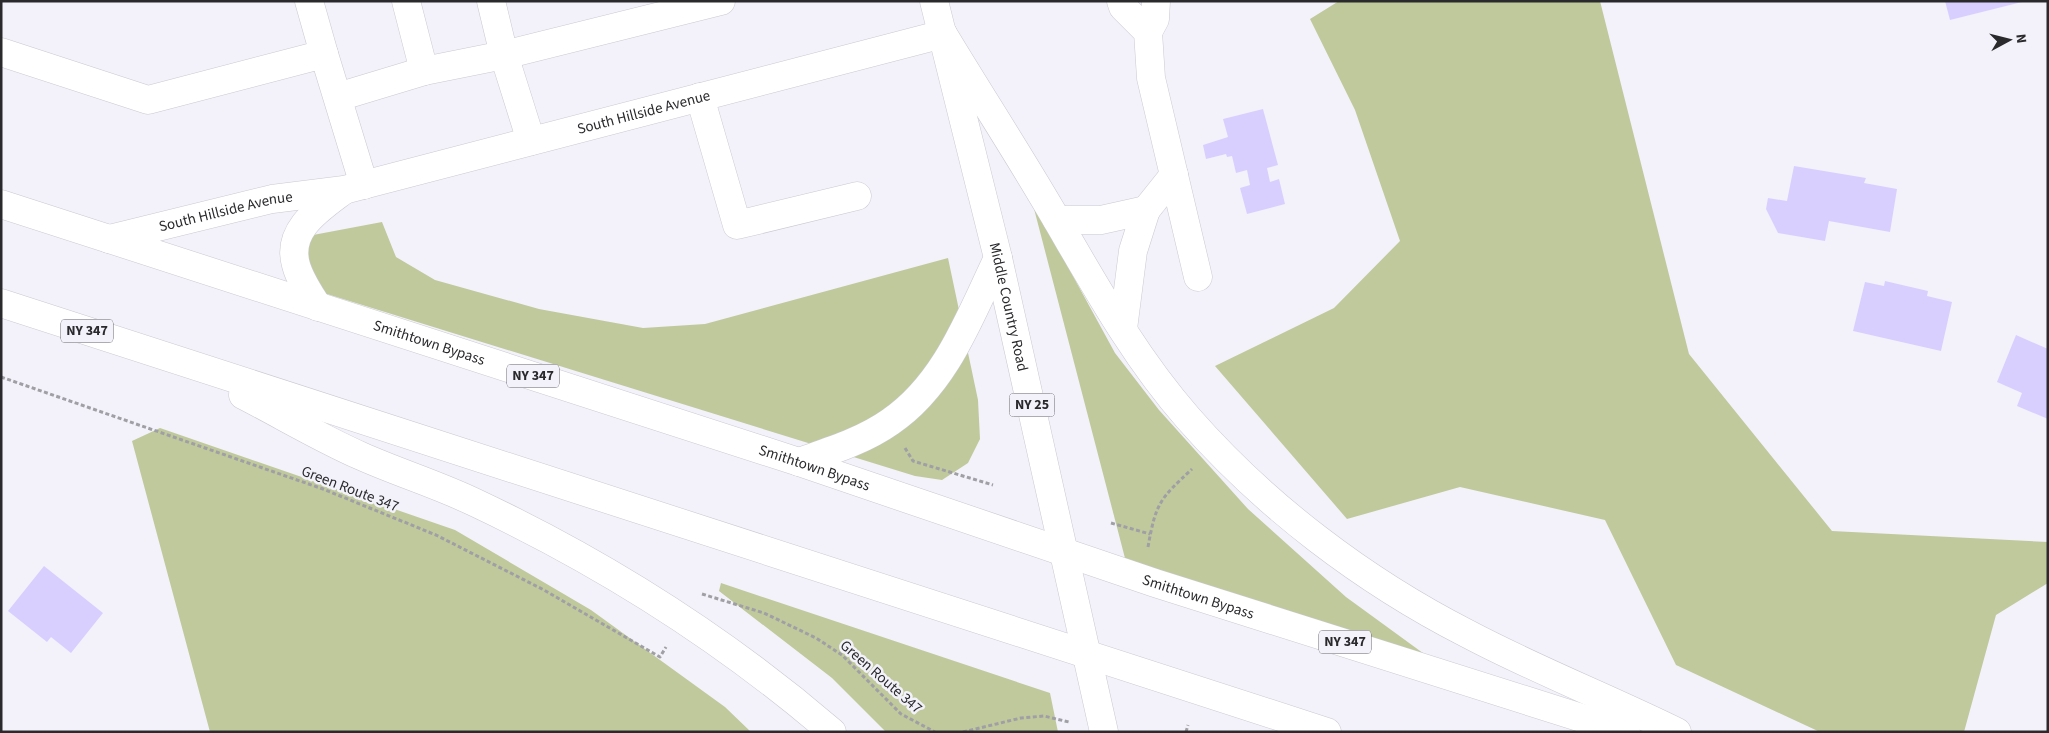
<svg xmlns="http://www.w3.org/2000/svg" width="2049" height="733" font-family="'Source Sans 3',sans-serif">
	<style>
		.green { fill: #c0c99c }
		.building { fill: #d8cfff }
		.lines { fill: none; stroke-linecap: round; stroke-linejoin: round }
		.minor-casing { stroke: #cac9d1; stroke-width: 29 }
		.major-casing { stroke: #cac9d1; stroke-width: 29 }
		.highway-casing { stroke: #cac9d1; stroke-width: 29 }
		.path { stroke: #9f9fa5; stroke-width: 3; stroke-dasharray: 4 2.5; stroke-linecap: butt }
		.minor { stroke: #fff; stroke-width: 28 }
		.major { stroke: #fff; stroke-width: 28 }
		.highway { stroke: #fff; stroke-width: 28 }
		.labels { text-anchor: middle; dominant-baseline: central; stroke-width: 5; stroke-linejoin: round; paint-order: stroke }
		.shield { fill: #f3f2fa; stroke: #66666a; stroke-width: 1 }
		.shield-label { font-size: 14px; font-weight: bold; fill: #2a2a2d }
		.street-label { font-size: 15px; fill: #2a2a2d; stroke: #f3f2fa }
	</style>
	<rect width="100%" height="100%" fill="#f3f2fa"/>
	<!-- green -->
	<path class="green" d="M 1339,1 L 1600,1 L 1689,354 L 1832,531 L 2048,542 L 2048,583 L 1996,615 L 1964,732 L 1820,732 L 1676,665 L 1605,520 L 1460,487 L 1347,519 L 1215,366 L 1334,308 L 1400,241 L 1355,110 L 1310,19 Z
		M 1032,201 L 1115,353 L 1159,410 L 1248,509 L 1346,597 L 1427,656 L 1126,562 Z
		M 382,222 L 396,257 L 435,280 L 539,309 L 643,328 L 705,324 L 948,258 L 978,400 L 980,439 L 968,463 L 942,480 L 915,476 L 314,290 L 298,258 L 313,235 Z
		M 160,428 L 455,530 L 591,610 L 725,707 L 751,732 L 210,732 L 132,441 Z
		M 721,583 L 1050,693 L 1058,732 L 886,732 L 832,678 L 719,591 Z"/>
	<!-- building -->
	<path class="building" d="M 1945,1 L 2022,1 L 2022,2 L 1950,20 Z
		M 1263,109 L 1278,165 L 1267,168 L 1270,182 L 1279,179 L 1285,204 L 1247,214 L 1240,188 L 1250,185 L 1247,170 L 1236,173 L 1232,156 L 1227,157 L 1226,154 L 1206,159 L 1203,145 L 1228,137 L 1223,119 Z
		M 1794,166 L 1866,178 L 1864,183 L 1897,189 L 1890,232 L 1829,221 L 1825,241 L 1778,233 L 1766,209 L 1768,198 L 1787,201 Z
		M 1885,281 L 1928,291 L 1927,296 L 1952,302 L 1941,351 L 1853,331 L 1865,282 L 1884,286 Z
		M 2016,335 L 2048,349 L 2048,419 L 2017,406 L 2022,393 L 1997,382 Z
		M 44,566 L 103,613 L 71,653 L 51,637 L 47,642 L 8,611 Z"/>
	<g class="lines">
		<!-- minor casing -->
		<g class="minor-casing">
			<g id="minor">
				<path d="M 309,1 L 324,54"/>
				<path d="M 491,1 L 504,55 L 531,141"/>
				<path d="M 1121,1 L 1123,7 L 1148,32 L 1151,78 L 1198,277"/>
				<path d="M 1148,32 L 1155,19 L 1156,1"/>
				<path d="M 1,52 L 148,100 L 324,54 L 364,185"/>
				<path d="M 424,71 L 504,55 L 721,1"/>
				<path d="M 338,97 L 424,71 L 406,1"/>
				<path d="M 700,97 L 737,225 L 857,196"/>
				<path d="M 1146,210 L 1174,175"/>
				<path id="s1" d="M 109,239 L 272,199 L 344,190 L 943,34"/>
				<path d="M 318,307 C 310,294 300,280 296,265 C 286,230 319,209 343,191"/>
			</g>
		</g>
		<!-- major casing -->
		<g class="major-casing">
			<g id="major">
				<path id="s2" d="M 934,1 L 998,258 L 1104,732"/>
			</g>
		</g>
		<!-- highway casing -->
		<g class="highway-casing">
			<g id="highway">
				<path d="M 943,34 C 981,97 1021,158 1058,222 C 1097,289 1136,359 1188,418 C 1265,506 1364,581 1468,634 C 1536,670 1608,698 1677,732"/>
				<path id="s3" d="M 1,204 L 799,462 L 1155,583 L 1626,732"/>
				<path d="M 1057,220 L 1101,220 L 1146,210"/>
				<path d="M 1,303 L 1327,732"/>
				<path d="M 1123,329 L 1133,251 L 1146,210"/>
				<path d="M 243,395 C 282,415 320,438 361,456 C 399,473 439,485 476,503 C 603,563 726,641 832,732"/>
				<path d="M 799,462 C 830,451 863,441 890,422 C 946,384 970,316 998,258"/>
			</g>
		</g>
		<!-- path -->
		<path class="path" d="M 1,377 L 323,489 L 436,535 L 544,590 L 660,657 L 666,647
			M 905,448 L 913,461 L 993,485
			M 1111,523 L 1150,534
			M 1148,547 C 1156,502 1160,499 1192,469
			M 702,594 L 764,613 L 816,638 L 842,655 L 901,714 L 935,732
			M 963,732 L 1021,718 L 1044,716 L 1069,722
			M 1186,732 L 1188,725"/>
		<!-- minor -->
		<use href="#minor" class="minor"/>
		<!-- major -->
		<use href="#major" class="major"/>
		<!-- highway -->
		<use href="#highway" class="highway"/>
	</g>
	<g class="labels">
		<!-- shield labels -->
		<g class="shield">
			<rect x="61" y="319.5" width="52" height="23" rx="4"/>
			<rect x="507" y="364.5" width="52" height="23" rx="4"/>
			<rect x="1009.5" y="393.5" width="45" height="23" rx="4"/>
			<rect x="1319" y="630.5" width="52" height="23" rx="4"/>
		</g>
		<g class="shield-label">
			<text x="87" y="331">NY 347</text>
			<text x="533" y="376">NY 347</text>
			<text x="1032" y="405">NY 25</text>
			<text x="1345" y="642">NY 347</text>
		</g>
		<!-- street labels -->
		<g class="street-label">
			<text stroke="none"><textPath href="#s1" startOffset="550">South Hillside Avenue</textPath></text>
			<text stroke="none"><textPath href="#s1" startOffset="120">South Hillside Avenue</textPath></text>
			<text stroke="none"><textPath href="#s2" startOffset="315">Middle Country Road</textPath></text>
			<text stroke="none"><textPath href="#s3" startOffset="450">Smithtown Bypass</textPath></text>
			<text stroke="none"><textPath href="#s3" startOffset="855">Smithtown Bypass</textPath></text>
			<text transform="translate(350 489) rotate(21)">Green Route 347</text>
			<text stroke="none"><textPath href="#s3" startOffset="1260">Smithtown Bypass</textPath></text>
			<text transform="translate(881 677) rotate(41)">Green Route 347</text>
		</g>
	</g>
	<!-- border -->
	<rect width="2049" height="733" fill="none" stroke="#2a2a2d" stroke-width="5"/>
	<!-- north arrow -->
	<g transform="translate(2009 40) rotate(83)" stroke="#f3f2fa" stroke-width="4" paint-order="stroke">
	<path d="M0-4L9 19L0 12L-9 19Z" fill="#2a2a2d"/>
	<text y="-8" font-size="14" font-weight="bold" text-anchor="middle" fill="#2a2a2d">N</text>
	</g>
</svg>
